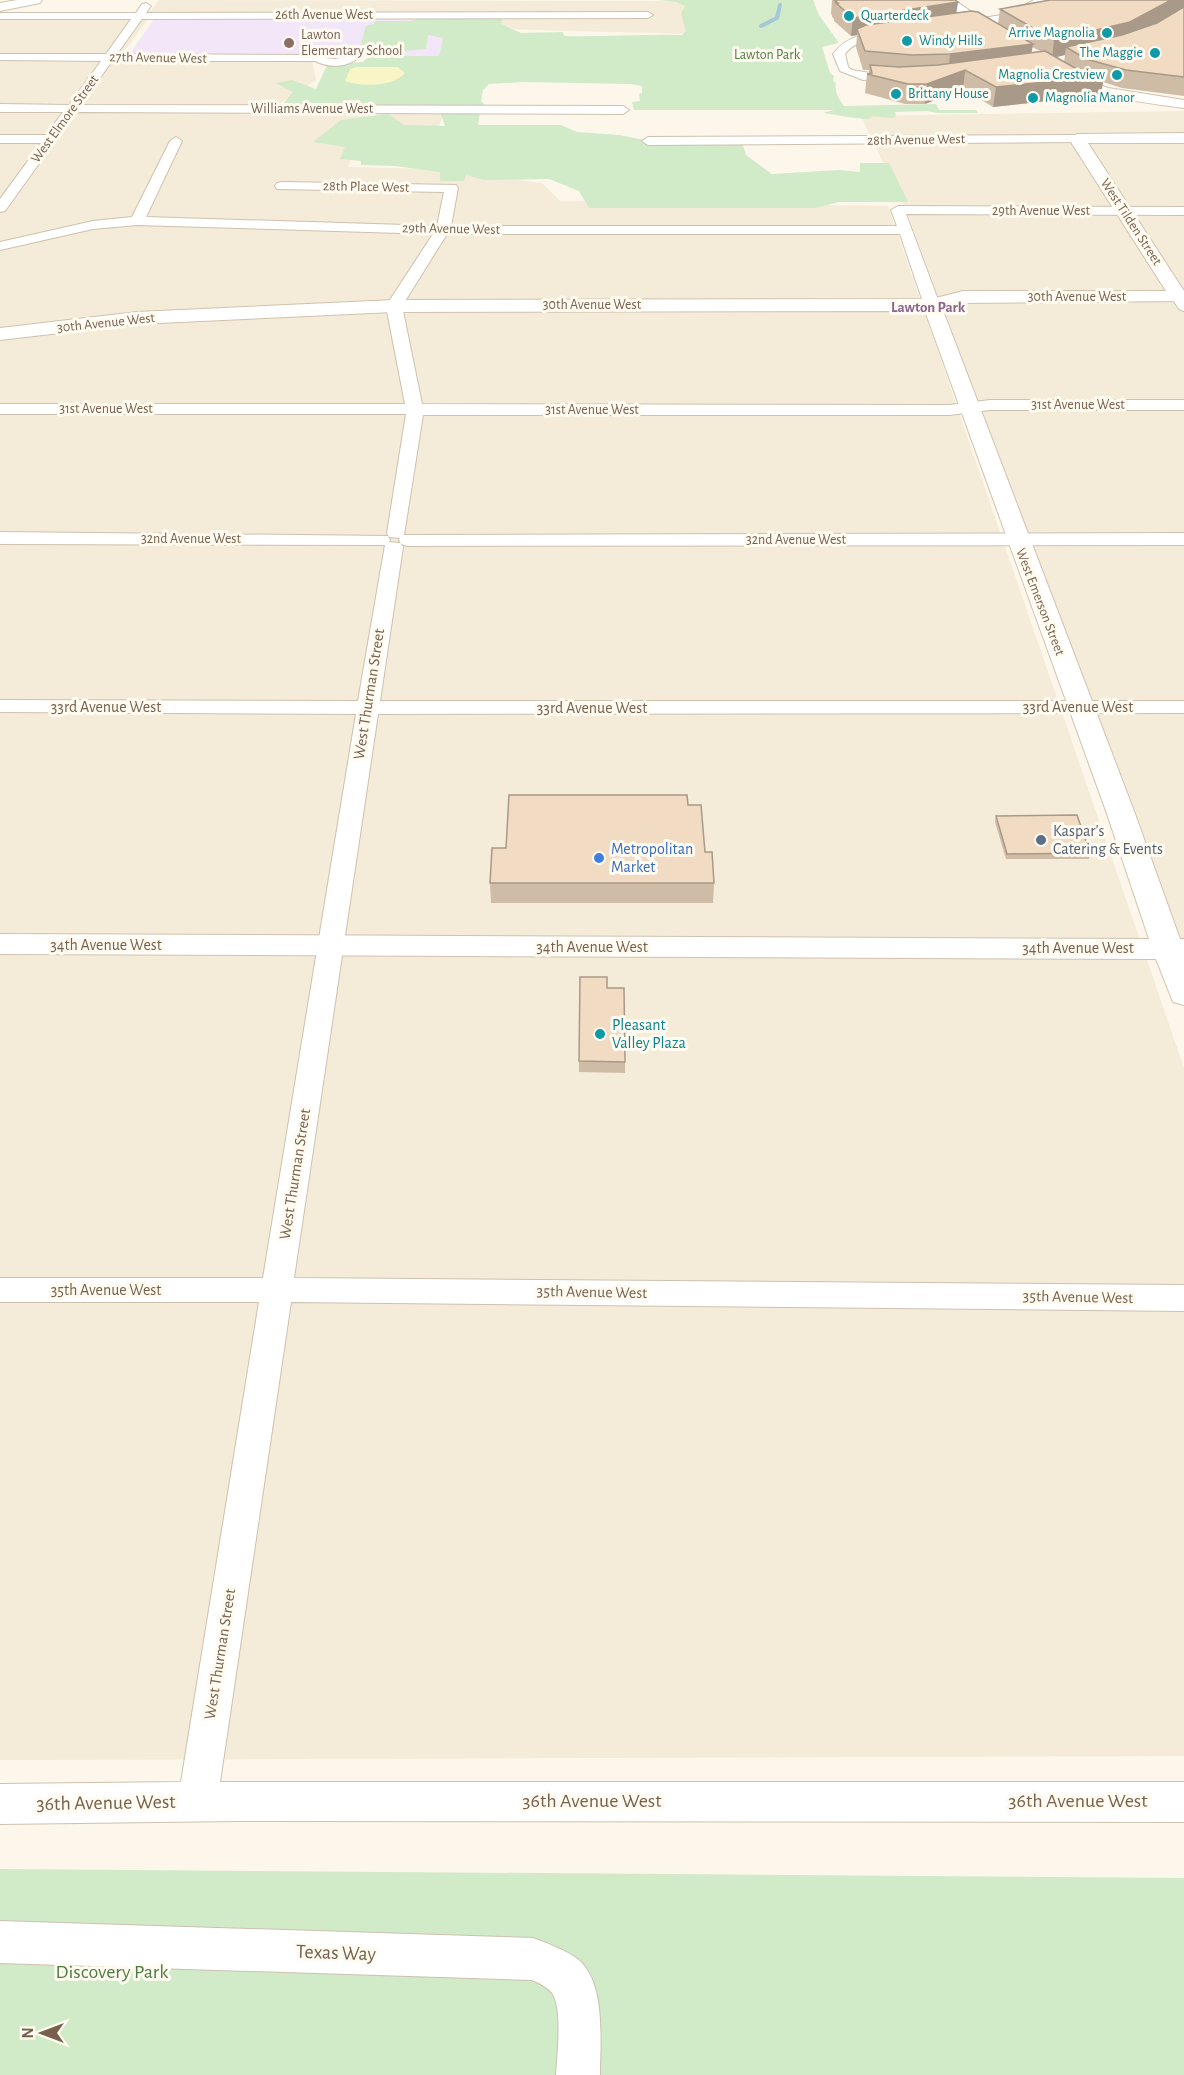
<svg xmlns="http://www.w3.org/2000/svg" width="1184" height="2075" font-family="'Alegreya Sans',sans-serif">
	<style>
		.residential { fill: #f4ebd8 }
		.education { fill: #f4e6f9 }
		.green { fill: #d1eac8 }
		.sand { fill: #faf5c6 }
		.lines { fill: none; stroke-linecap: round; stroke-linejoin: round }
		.stream { stroke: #a5c9d7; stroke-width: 4 }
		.street-casing { stroke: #cec1af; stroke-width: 2 }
		.secondary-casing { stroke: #d1c2ad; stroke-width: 2 }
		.street { fill: #fff; fill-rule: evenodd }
		.secondary { fill: #fff; fill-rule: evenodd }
		.wall { fill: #cfbca7; fill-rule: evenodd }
		.shaded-wall { fill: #a99988 }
		.building { fill: #f1dbc2; stroke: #a99988; stroke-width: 1.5 }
		.culture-dot { fill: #0f9aa8; stroke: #fffbf1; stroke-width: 2 }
		.education-dot { fill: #8d6e63; stroke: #fffbf1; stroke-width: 2 }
		.service-dot { fill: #5c6f8a; stroke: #fffbf1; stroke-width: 2 }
		.shop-dot { fill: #3f7fe0; stroke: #fffbf1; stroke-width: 2 }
		.labels { text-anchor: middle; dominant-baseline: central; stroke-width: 6; stroke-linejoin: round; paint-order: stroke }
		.far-street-label { font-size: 14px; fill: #77614d; stroke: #fffbf1 }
		.far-culture-label { font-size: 14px; fill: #0d838f; stroke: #fffbf1; text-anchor: start }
		.far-education-label { font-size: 14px; fill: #785e54; stroke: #fffbf1; text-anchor: start }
		.far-park-label { font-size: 14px; fill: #4e7c45; stroke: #fffbf1 }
		.far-neighbourhood-label { font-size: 15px; font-weight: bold; fill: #896692; stroke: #fffbf1 }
		.street-label { font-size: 16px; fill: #77614d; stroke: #fffbf1 }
		.service-label { font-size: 16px; fill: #4e5e75; stroke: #fffbf1; text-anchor: start }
		.shop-label { font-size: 16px; fill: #366cbe; stroke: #fffbf1; text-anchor: start }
		.culture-label { font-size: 16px; fill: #0d838f; stroke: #fffbf1; text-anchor: start }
		.near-street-label { font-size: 20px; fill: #77614d; stroke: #fffbf1 }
		.near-park-label { font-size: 20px; fill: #4e7c45; stroke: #fffbf1 }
	</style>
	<rect width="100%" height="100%" fill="#fcf7ea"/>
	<!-- residential -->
	<path class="residential" d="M 159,0 L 683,1 L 690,34 L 496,29 L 496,12 L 149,13 Z
		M 0,18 L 148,19 L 119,59 L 312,61 L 316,80 L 276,106 L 0,105 Z
		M 0,111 L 445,112 L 437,130 L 360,130 L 348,167 L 432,169 L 542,183 L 560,201 L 888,206 L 1184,1068 L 1184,1756 L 0,1760 Z
		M 1184,111 L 1184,964 L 908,215 L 861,116 Z"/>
	<!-- education -->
	<path class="education" d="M 154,19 L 448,19 L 439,56 L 369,56 L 356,50 L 327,50 L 309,56 L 129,55 Z"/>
	<!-- green -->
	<path class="green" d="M 657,0 L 813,0 L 819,15 L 839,43 L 822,47 L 830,73 L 834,76 L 833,81 L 836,83 C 834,91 839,100 844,106 L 936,104 L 939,110 L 976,110 L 978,113 L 938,113 L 927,111 L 895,112 L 896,116 L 893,118 L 871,116 L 872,118 C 864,121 834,114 823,113 L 834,110 L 634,110 L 632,102 L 640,101 L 639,94 L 642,93 L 642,86 L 631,84 L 524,82 L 489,84 L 483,90 L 481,101 L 485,105 L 481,105 L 478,125 L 561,125 L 577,132 L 619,135 L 660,143 L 743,145 L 746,155 L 772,174 L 839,170 L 860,172 L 860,163 L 889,163 L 908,202 L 839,202 L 815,208 L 589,208 L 579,191 L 549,179 L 484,180 L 466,175 L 464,181 L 440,181 L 440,172 L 395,166 L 361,165 L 361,161 L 340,159 L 345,147 L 313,142 L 341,120 L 388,114 L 404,125 L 445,126 L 441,114 L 441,107 L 294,107 L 283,104 L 293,92 L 276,83 L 292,80 L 316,89 L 327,65 L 363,62 L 369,56 L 439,56 L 443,38 L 428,35 L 426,49 L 392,52 L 359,50 L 366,26 L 374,24 L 375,21 L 410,21 L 433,16 L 502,19 L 501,24 L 521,33 L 563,32 L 564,36 C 604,37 643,34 682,35 L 686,31 L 681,14 L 685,6 L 677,2 Z
		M 0,1869 L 1184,1878 L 1184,2075 L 0,2075 Z"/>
	<!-- sand -->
	<path class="sand" d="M 356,67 L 398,67 L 405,73 C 393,87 361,87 345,81 L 350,69 Z"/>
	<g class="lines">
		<!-- stream -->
		<path class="stream" d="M 761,26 L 777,18 L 780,5"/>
		<!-- street casing -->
		<g class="street-casing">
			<path id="street" d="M 1034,0 L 1046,0 C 1024,24 987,25 957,28 L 952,25 L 957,22 L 1008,14 Z
				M 146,3 L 151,6 L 146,13 L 648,12 L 653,15 L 648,18 L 142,19 L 117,54 L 312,55 C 328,49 346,44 359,57 C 347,68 329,68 315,61 L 112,61 L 81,105 L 623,106 L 629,110 L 623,114 L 76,112 L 5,211 L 0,212 L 0,199 L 41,143 L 0,143 L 0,135 L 46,135 L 63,112 L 0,112 L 0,104 L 69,105 L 101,61 L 0,60 L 0,54 L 106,54 L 131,19 L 0,19 L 0,13 L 136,13 L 142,4 ZM 331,55 L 343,56 L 345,57 L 335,59 L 325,58 Z
				M 892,31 L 896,32 L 896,36 C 877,40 857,38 845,54 L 848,67 L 852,70 L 907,79 L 907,83 L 863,80 L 840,71 L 833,54 C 848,34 869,33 892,31 Z
				M 1077,135 L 1081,136 L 1083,139 L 1081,142 L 648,145 L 642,141 L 648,137 Z
				M 176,137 L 182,141 L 146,217 L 437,226 L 444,192 L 277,189 L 275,186 L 277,183 L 282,182 L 456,185 L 458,188 L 451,226 L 897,226 L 891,210 L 898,206 L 1184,207 L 1184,215 L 906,214 L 940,305 L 932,310 L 924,305 L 900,234 L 447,234 L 402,306 L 422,404 L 949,405 L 990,400 L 1184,400 L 1184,410 L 990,410 L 949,415 L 423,415 L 404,535 L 1184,533 L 1184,545 L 408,546 L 401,544 L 399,540 L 400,538 L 389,537 L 387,533 L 406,414 L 0,414 L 0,404 L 405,404 L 386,306 L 433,234 L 137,225 L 93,229 L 0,250 L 0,242 L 93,221 L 132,217 L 170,141 Z
				M 1179,292 L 1184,294 L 1184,311 L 1179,309 L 1171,297 Z
				M 0,532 L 388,536 L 390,540 L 389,542 L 400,543 L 403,547 L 380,701 L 1184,701 L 1184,713 L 378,714 L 294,1278 L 1184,1285 L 1184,1311 L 291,1302 L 220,1782 L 1184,1782 L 1184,1822 L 239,1821 L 0,1824 L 0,1784 L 181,1782 L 259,1302 L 0,1302 L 0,1278 L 263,1278 L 356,714 L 0,712 L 0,700 L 358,701 L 385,545 L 0,544 Z
				M 0,1921 L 533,1938 C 548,1944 567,1950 580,1961 C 606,1986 600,2042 600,2075 L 556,2075 C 557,2056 563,2008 552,1993 C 547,1987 539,1983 532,1980 L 0,1963 Z"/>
		</g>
		<!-- secondary casing -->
		<g class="secondary-casing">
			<path id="secondary" d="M 17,0 L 42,0 L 40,3 L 0,11 L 0,3 Z
				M 940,0 L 954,0 L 1006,35 L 1004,38 L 994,38 Z
				M 1061,69 L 1108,88 L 1184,100 L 1184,108 C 1140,102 1096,98 1056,76 L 1054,73 Z
				M 1184,133 L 1184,143 L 1088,143 L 1184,291 L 1184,301 L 963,303 L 942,308 L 1134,811 L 1180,939 L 1184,939 L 1184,1005 L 1173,1002 L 1156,959 L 0,954 L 0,934 L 1149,939 L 1106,811 L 925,311 L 394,312 L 137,324 L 0,340 L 0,328 L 137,312 L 394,300 L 932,299 L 963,291 L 1166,291 L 1069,139 L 1077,134 Z"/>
		</g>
		<!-- street -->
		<use href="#street" class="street"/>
		<!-- secondary -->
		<use href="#secondary" class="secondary"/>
	</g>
	<!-- wall -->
	<path class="wall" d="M 832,0 L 955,0 L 958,2 L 956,13 L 998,24 L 1000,9 L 1184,0 L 1184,96 L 1122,88 L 1103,82 L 1101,95 L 993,107 L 963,89 L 925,104 L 905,104 L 865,93 L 867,74 L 869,74 L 869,70 L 863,70 L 856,47 L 857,35 L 851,36 L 834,21 L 834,19 L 832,17 L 832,15 L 831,14 ZM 1032,47 L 1040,51 L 1031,52 ZM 1065,55 L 1064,62 L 1056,57 Z
		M 688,805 L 705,852 L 714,883 L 713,903 L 491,903 L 490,883 L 506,848 Z
		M 996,816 L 1090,853 L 1089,859 L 1006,859 L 995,822 Z
		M 607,988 L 625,1062 L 625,1073 L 579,1072 L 579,1061 Z"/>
	<!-- shaded-wall -->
	<path class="shaded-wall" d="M 1171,0 L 1184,0 L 1184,12 L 1126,39 L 1066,47 L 1065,55 L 1052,58 L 1054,40 Z
		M 958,2 L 955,20 L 857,29 L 857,35 L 851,36 L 853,18 Z
		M 1033,44 L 1030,62 L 965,71 L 963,89 L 925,104 L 927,84 L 948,73 L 950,54 Z
		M 1104,76 L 1101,95 L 993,107 L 996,87 Z"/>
	<!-- building -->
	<path class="building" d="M 834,0 L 955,0 L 958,2 L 853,18 L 836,3 L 838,3 Z
		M 1050,0 L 1171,0 L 1130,22 L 1054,40 L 1000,9 Z
		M 1184,7 L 1184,77 L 1126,70 L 1086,59 L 1066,47 L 1122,35 L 1157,23 Z
		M 971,11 L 978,12 L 1033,44 L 950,54 L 912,55 L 865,51 L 857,29 L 866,25 Z
		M 1045,51 L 1075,68 L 1104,76 L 996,87 L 965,70 L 927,84 L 908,84 L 867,74 L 872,73 L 870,65 L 899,67 L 938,65 Z
		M 509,795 L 687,795 L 688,805 L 701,805 L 705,852 L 712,852 L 714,883 L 490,883 L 492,848 L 506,848 Z
		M 1077,815 L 1090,853 L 1007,854 L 996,816 Z
		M 580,977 L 607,977 L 607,988 L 624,988 L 625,1062 L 579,1061 Z"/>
	<!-- markers -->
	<g class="culture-dot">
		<circle cx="849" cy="16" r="6"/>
		<circle cx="1107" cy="33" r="6"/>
		<circle cx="907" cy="41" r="6"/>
		<circle cx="1155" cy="53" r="6"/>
		<circle cx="1117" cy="75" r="6"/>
		<circle cx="896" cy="94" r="6"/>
		<circle cx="1033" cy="98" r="6"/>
		<circle cx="600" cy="1034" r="6"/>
	</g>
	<circle class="education-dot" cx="289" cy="43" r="6"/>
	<circle class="service-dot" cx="1041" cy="840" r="6"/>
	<circle class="shop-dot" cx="599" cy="858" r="6"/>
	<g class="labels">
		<!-- far-street labels -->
		<g class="far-street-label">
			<text x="324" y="15">26th Avenue West</text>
			<text transform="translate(158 58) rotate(1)">27th Avenue West</text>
			<text x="312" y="109">Williams Avenue West</text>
			<text transform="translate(65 119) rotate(-54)">West Elmore Street</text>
			<text transform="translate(916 140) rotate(-1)">28th Avenue West</text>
			<text transform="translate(366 187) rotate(1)">28th Place West</text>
			<text x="1041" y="211">29th Avenue West</text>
			<text transform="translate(1131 222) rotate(57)">West Tilden Street</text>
			<text transform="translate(451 229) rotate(1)">29th Avenue West</text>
			<text x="1077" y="297">30th Avenue West</text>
			<text x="592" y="305">30th Avenue West</text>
			<text transform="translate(106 323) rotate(-6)">30th Avenue West</text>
			<text x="1078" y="405">31st Avenue West</text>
			<text x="106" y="409">31st Avenue West</text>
			<text x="592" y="410">31st Avenue West</text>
			<text x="191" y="539">32nd Avenue West</text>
			<text x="796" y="540">32nd Avenue West</text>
			<text transform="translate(1040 602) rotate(69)">West Emerson Street</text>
		</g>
		<!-- far-culture labels -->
		<g class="far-culture-label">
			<text x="861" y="16">Quarterdeck</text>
			<text x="1095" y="33" text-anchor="end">Arrive Magnolia</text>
			<text x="919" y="41">Windy Hills</text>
			<text x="1143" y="53" text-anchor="end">The Maggie</text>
			<text x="1105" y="75" text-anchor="end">Magnolia Crestview</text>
			<text x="908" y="94">Brittany House</text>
			<text x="1045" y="98">Magnolia Manor</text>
		</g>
		<!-- far-education labels -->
		<g class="far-education-label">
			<text x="301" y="35">Lawton<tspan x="301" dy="16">Elementary School</tspan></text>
		</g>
		<!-- far-park labels -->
		<g class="far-park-label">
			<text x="767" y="55">Lawton Park</text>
		</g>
		<!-- far-neighbourhood labels -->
		<g class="far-neighbourhood-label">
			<text x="928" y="307">Lawton Park</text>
		</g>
		<!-- street labels -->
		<g class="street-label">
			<text transform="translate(369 694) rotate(-81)">West Thurman Street</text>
			<text x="106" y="707">33rd Avenue West</text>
			<text x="1078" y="707">33rd Avenue West</text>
			<text x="592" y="708">33rd Avenue West</text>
			<text x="106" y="945">34th Avenue West</text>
			<text x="592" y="947">34th Avenue West</text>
			<text x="1078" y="948">34th Avenue West</text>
			<text transform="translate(295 1174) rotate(-81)">West Thurman Street</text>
			<text x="106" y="1290">35th Avenue West</text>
			<text transform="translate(592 1292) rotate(1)">35th Avenue West</text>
			<text transform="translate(1078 1297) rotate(1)">35th Avenue West</text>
			<text transform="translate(220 1654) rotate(-81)">West Thurman Street</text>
		</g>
		<!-- service labels -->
		<g class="service-label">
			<text x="1053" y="831">Kaspar's<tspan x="1053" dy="18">Catering &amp; Events</tspan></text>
		</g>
		<!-- shop labels -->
		<g class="shop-label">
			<text x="611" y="849">Metropolitan<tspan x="611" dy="18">Market</tspan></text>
		</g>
		<!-- culture labels -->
		<g class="culture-label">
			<text x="612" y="1025">Pleasant<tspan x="612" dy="18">Valley Plaza</tspan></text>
		</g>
		<!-- near-street labels -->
		<g class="near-street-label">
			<text x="592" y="1801">36th Avenue West</text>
			<text x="1078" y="1801">36th Avenue West</text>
			<text transform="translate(106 1803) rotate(-1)">36th Avenue West</text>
			<text transform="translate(336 1953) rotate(2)">Texas Way</text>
		</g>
		<!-- near-park labels -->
		<g class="near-park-label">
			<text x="112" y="1972">Discovery Park</text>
		</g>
	</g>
	<!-- north arrow -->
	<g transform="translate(42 2033) rotate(270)" stroke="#fffbf1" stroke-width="4.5" paint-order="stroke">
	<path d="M0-4.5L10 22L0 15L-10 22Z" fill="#77614d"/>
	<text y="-9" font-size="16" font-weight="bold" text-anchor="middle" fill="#77614d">N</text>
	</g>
</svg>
